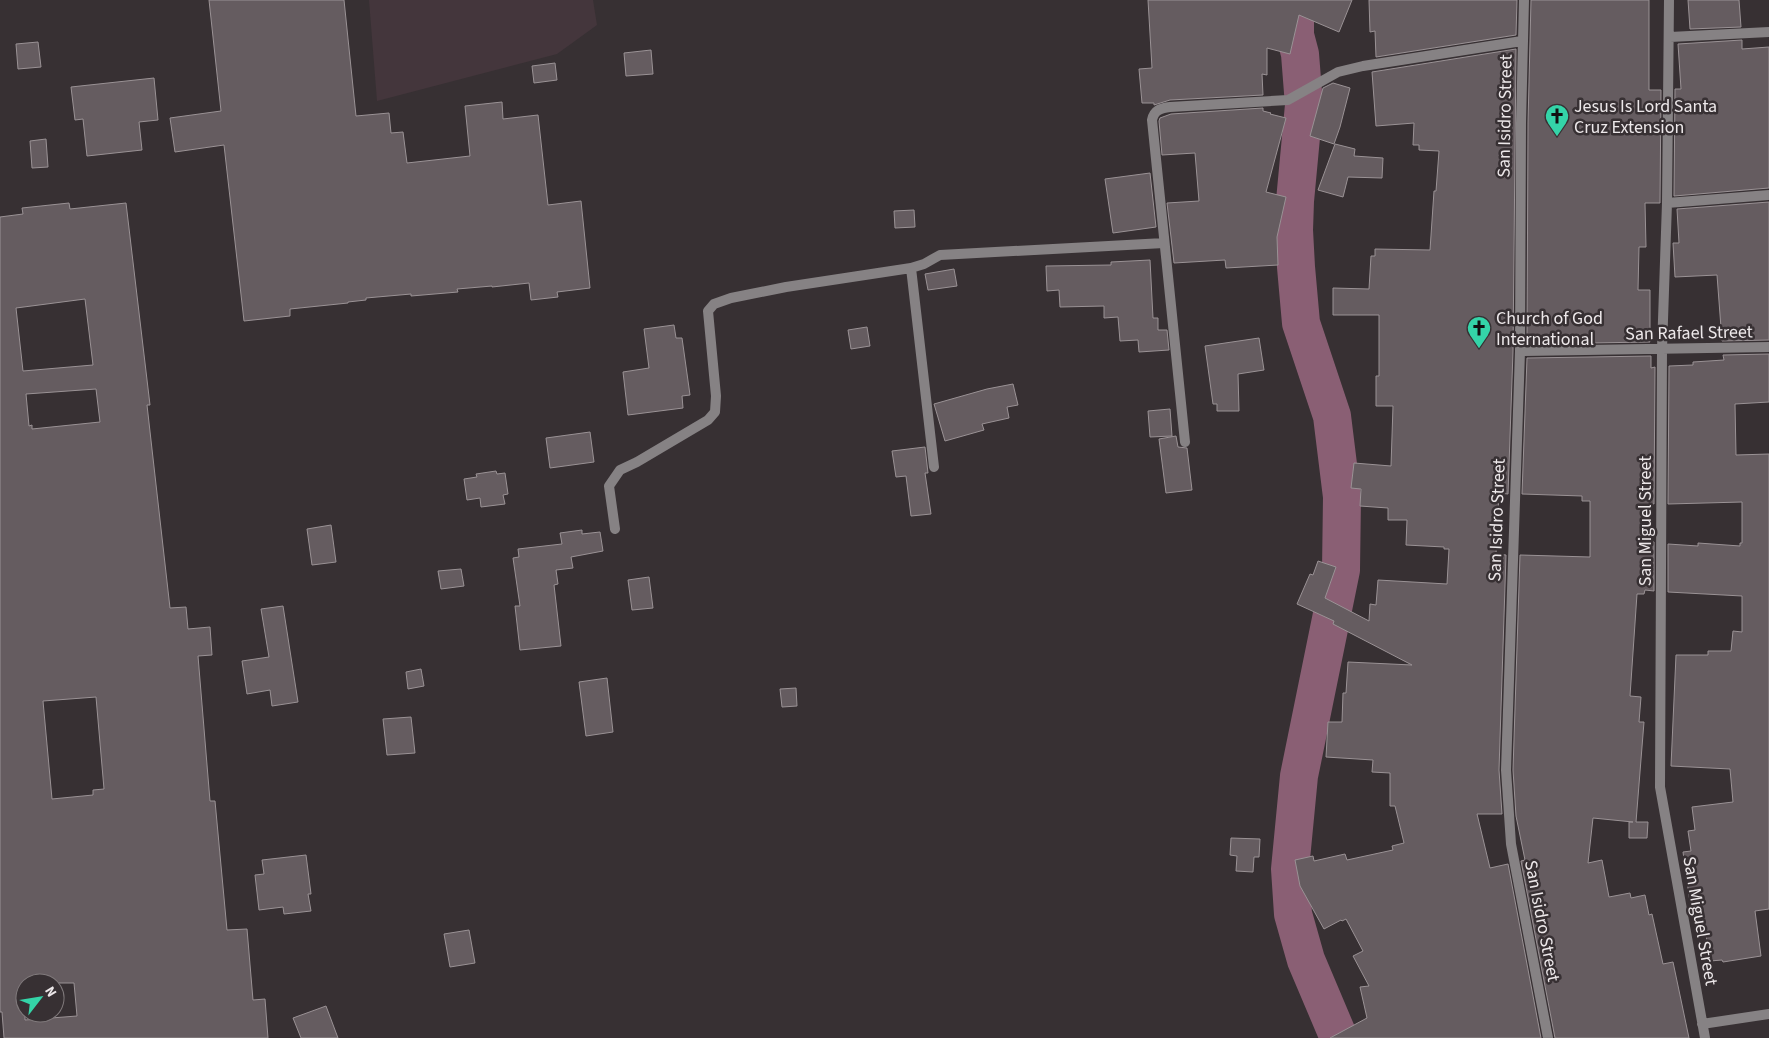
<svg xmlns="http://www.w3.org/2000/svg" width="1769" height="1038" font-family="'Source Sans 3',sans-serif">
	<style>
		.built { fill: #44363c }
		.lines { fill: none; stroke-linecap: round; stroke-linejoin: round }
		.river { stroke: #8a5f74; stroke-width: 38 }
		.building { fill: #655c60; stroke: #9a9295; fill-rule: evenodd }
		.minor { stroke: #868284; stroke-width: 10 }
		.labels { text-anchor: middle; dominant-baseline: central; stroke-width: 5; stroke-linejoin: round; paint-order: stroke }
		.poi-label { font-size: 18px; fill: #ede8ea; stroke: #373033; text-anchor: start }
		.street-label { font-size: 18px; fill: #ede8ea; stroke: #373033 }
	</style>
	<rect width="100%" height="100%" fill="#373033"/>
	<!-- built -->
	<path class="built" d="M 369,0 L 593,0 L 597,25 L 557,54 L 377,101 Z"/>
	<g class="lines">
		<!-- river -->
		<path class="river" d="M 1301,0 L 1295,16 L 1295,35 L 1300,54 L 1304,105 L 1295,201 L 1294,230 L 1296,267 L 1301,323 L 1332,416 L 1342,497 L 1341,570 L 1299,776 L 1290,869 L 1293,914 L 1306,960 L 1339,1038"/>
	</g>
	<!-- building -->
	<path class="building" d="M 209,0 L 344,0 L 356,116 L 389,113 L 391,133 L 403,132 L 407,163 L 470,156 L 465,106 L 502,102 L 503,119 L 538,115 L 548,205 L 581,201 L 590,288 L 557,292 L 558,297 L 531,300 L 529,283 L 492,287 L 492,286 L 457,289 L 458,292 L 411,296 L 411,294 L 366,298 L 366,300 L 348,302 L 348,303 L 290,309 L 290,316 L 244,321 L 224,145 L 175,152 L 170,118 L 221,111 Z
		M 1148,0 L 1352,0 L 1339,32 L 1299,15 L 1290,54 L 1267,48 L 1267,75 L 1262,74 L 1263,95 L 1170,100 L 1154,105 L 1154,103 L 1142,103 L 1139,69 L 1152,68 Z
		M 1369,0 L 1517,0 L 1516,35 L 1376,57 L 1375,31 L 1370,32 Z
		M 1531,0 L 1649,0 L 1649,90 L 1661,90 L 1660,203 L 1645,203 L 1646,247 L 1639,247 L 1638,290 L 1650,290 L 1650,342 L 1527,344 L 1528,123 Z
		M 1688,0 L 1739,0 L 1741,27 L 1690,29 Z
		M 1742,40 L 1742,49 L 1769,47 L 1769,188 L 1674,196 L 1675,89 L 1681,89 L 1678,44 Z
		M 38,42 L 41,67 L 18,69 L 16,44 Z
		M 1516,49 L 1513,351 L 1508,494 L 1499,493 L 1496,554 L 1506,555 L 1499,770 L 1502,814 L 1477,814 L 1490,868 L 1508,864 L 1541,1038 L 1330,1038 L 1367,1018 L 1360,987 L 1369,986 L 1353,956 L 1363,951 L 1346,919 L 1342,921 L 1341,920 L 1324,929 L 1300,886 L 1295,860 L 1313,856 L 1314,861 L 1345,854 L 1347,860 L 1393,850 L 1392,846 L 1404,843 L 1395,806 L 1390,806 L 1390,773 L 1372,772 L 1373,760 L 1326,757 L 1328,722 L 1342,722 L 1343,693 L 1346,693 L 1348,662 L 1412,665 L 1333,624 L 1334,621 L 1297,604 L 1310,574 L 1313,575 L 1318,561 L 1336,567 L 1325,598 L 1369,621 L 1370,604 L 1376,605 L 1378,580 L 1447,584 L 1449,549 L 1444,549 L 1444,547 L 1406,545 L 1407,520 L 1388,520 L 1388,508 L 1360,506 L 1361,489 L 1351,488 L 1354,463 L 1391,466 L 1393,406 L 1376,406 L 1376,376 L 1379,376 L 1379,315 L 1333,315 L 1333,288 L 1369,289 L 1371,256 L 1375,256 L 1375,249 L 1430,250 L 1434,191 L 1436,191 L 1439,151 L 1419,150 L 1419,145 L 1413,145 L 1414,123 L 1376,126 L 1372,72 Z
		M 651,50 L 653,74 L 626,76 L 624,53 Z
		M 555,63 L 557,80 L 534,83 L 532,66 Z
		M 154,78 L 158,120 L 139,122 L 142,150 L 87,156 L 83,119 L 75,120 L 71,87 Z
		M 1333,83 L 1350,88 L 1340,127 L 1334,144 L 1310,136 L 1323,88 Z
		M 1263,108 L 1263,111 L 1271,113 L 1270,114 L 1286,118 L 1266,192 L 1286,197 L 1277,237 L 1278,265 L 1226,268 L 1225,260 L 1174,263 L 1167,203 L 1199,201 L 1195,153 L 1162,155 L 1159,121 L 1160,118 L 1171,114 Z
		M 46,139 L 48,167 L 32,168 L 30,141 Z
		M 1335,144 L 1355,149 L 1354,156 L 1383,158 L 1382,178 L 1348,177 L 1343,197 L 1318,190 Z
		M 1150,173 L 1156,227 L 1113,233 L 1105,179 Z
		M 1769,202 L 1769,340 L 1722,341 L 1717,275 L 1675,277 L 1673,243 L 1679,243 L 1677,209 Z
		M 69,203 L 70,209 L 126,203 L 150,405 L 147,405 L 170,608 L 186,607 L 188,629 L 210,627 L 212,655 L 198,656 L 210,801 L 215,801 L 227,930 L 247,929 L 253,1000 L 265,999 L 268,1038 L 4,1038 L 2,1012 L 0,1012 L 0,217 L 23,214 L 22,208 ZM 85,299 L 93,365 L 23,371 L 16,308 ZM 96,389 L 100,422 L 32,429 L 32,425 L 29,426 L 26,394 ZM 96,697 L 104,789 L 93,790 L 93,795 L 52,799 L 43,701 ZM 25,983 L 74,983 L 77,1016 L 25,1020 Z
		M 914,210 L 915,227 L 895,228 L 894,211 Z
		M 1150,260 L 1153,318 L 1158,318 L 1158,330 L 1167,330 L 1169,350 L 1139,352 L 1138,340 L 1120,341 L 1118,317 L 1104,318 L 1104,306 L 1060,307 L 1059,290 L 1047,291 L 1046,266 L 1111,265 L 1111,262 Z
		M 954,269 L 957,286 L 928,290 L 925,274 Z
		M 674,325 L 676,338 L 682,338 L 690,395 L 682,396 L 683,408 L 628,415 L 623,372 L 649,368 L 644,329 Z
		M 867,327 L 870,346 L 851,349 L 848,330 Z
		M 1259,338 L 1264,370 L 1238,374 L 1239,411 L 1217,411 L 1217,404 L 1213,404 L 1205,346 Z
		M 1769,354 L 1769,402 L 1735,404 L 1736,455 L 1769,454 L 1769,909 L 1755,911 L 1761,956 L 1723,962 L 1722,960 L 1710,961 L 1703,915 L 1692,917 L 1683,852 L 1691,851 L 1688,831 L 1695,830 L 1692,807 L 1733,802 L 1730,769 L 1671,766 L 1676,655 L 1708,655 L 1708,651 L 1731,651 L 1733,631 L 1742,632 L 1742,596 L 1668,592 L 1668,544 L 1698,546 L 1698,543 L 1740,546 L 1740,543 L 1742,543 L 1742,502 L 1668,504 L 1669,366 L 1693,365 L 1693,362 L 1724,360 L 1723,355 Z
		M 1651,356 L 1651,368 L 1655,367 L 1654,504 L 1649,504 L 1648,541 L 1654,542 L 1654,591 L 1645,590 L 1644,594 L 1637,594 L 1630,696 L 1641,697 L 1639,722 L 1644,722 L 1636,822 L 1648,822 L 1647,838 L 1629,838 L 1629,822 L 1633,822 L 1593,818 L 1588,863 L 1602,860 L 1609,897 L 1630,893 L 1631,898 L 1645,895 L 1649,915 L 1652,914 L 1663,964 L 1673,962 L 1689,1038 L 1555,1038 L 1521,861 L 1525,860 L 1516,816 L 1513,770 L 1520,555 L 1590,557 L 1590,501 L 1582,501 L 1582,496 L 1522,494 L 1527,358 Z
		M 1013,384 L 1018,405 L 1007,407 L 1009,418 L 982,424 L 984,430 L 945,441 L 934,404 L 987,389 Z
		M 1170,409 L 1172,436 L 1150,437 L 1148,411 Z
		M 590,432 L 594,462 L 550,468 L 546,438 Z
		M 1176,436 L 1178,447 L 1187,448 L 1192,490 L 1166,493 L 1159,439 Z
		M 925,447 L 928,473 L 925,473 L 931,514 L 911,516 L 906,476 L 896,477 L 892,451 Z
		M 496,471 L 497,474 L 505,473 L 508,494 L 503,495 L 505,504 L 481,507 L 480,498 L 467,500 L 464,479 L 477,477 L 476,474 Z
		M 331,525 L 336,562 L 312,565 L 307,529 Z
		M 582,530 L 582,534 L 600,532 L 603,551 L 571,557 L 573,568 L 556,570 L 558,584 L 554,585 L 561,646 L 520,650 L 515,606 L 520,606 L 513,558 L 519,557 L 518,549 L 562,544 L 560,533 Z
		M 461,569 L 464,586 L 441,589 L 438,571 Z
		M 649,577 L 653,608 L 632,610 L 628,580 Z
		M 283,606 L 298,702 L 272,706 L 270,690 L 247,694 L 242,661 L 269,657 L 261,609 Z
		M 421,669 L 424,686 L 408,689 L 406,672 Z
		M 607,678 L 613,732 L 586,736 L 579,682 Z
		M 796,688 L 797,706 L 782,707 L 780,689 Z
		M 411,717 L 415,753 L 387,755 L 383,719 Z
		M 1231,838 L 1260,839 L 1259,857 L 1254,857 L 1253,872 L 1236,871 L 1237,856 L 1230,855 Z
		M 306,855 L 311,894 L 308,894 L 311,911 L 284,914 L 283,907 L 259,910 L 255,875 L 264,874 L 262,860 Z
		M 469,930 L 475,963 L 450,967 L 444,934 Z
		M 326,1006 L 338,1038 L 301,1038 L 293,1018 Z"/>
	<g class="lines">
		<!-- minor -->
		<path class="minor" d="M 1524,0 L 1521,123 L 1520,351 L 1506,770 L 1511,844 L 1548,1038
			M 1669,0 L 1667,203 L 1662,349 L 1660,787 L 1705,1038
			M 1670,37 L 1769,32
			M 1667,203 L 1769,195
			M 1520,351 L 1769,347
			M 1185,442 L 1152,120 C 1154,110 1161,108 1170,107 L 1288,100 L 1338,72 L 1363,66 L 1522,41
			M 934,467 L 911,268 L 924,264 L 940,255 L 1164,243
			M 615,529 L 609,486 L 620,470 L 637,462 L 708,420 L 715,412 L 716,396 L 708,311 L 714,304 L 731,298 L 786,287 L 911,268
			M 1702,1024 L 1769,1014"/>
	</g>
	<!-- icons -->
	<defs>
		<g id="church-pin" transform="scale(1.25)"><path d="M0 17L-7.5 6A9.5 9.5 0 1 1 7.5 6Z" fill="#34d4a8" stroke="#373033"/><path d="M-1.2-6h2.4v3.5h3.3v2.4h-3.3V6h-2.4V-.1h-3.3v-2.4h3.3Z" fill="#111"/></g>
	</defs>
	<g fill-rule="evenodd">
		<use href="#church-pin" x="1557" y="116"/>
		<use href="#church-pin" x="1479" y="328"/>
	</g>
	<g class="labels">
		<!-- poi labels -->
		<g class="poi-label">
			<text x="1574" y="106">Jesus Is Lord Santa<tspan x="1574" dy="21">Cruz Extension</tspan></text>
			<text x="1496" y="318">Church of God<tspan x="1496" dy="21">International</tspan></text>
		</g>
		<!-- street labels -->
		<g class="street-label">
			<text transform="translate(1505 116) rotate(-89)">San Isidro Street</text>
			<text transform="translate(1689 333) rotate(-1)">San Rafael Street</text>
			<text transform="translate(1497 520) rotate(-88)">San Isidro Street</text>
			<text transform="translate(1645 521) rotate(-90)">San Miguel Street</text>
			<text transform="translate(1542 921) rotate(79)">San Isidro Street</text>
			<text transform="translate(1700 921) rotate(80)">San Miguel Street</text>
		</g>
	</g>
	<!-- north arrow -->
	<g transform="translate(40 998) rotate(59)"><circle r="24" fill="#373033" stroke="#807a7c"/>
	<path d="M0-4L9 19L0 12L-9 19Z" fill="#34d4a8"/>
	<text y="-8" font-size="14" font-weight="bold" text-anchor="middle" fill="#ede8ea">N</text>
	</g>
</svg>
